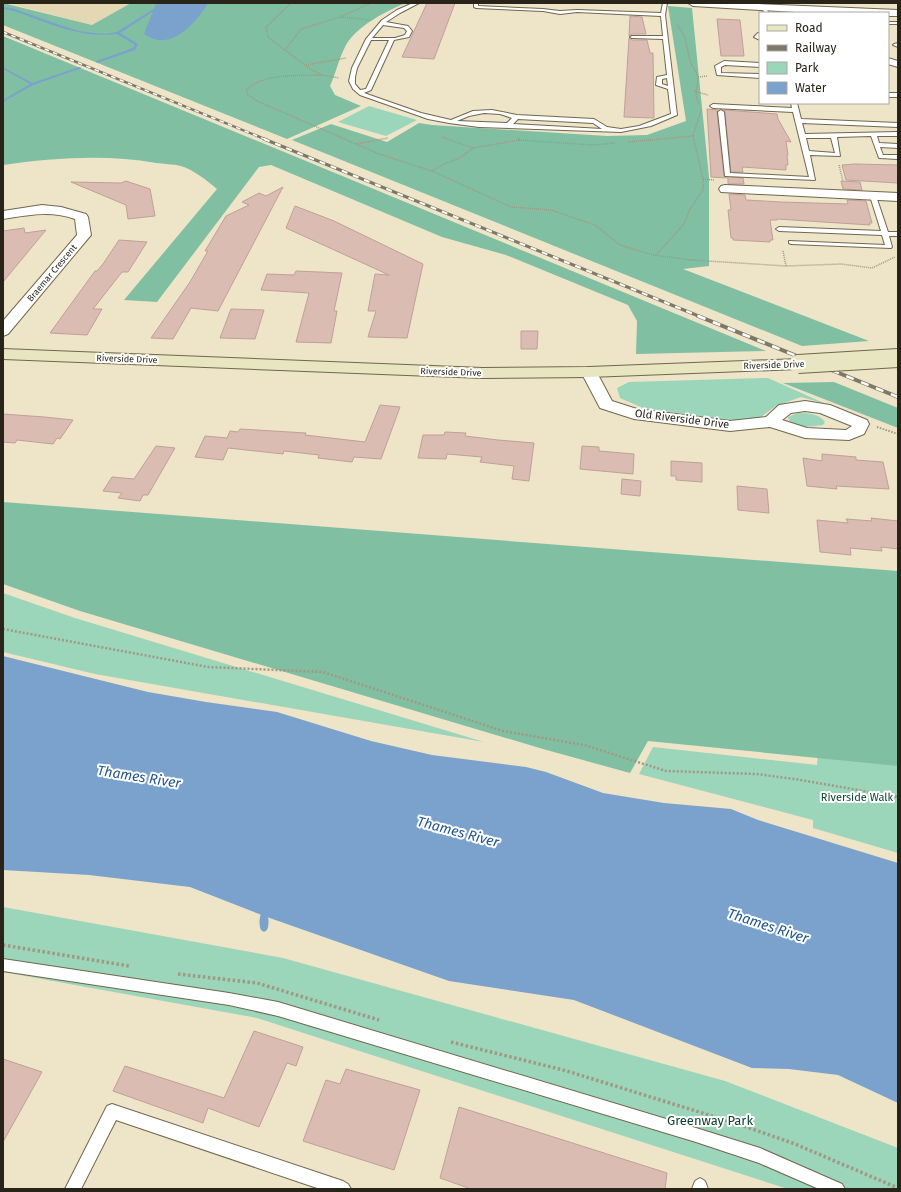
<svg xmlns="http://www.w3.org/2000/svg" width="901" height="1192" font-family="'Fira Sans',sans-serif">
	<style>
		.built { fill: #e4d7b4 }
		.green { fill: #9bd5ba }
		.forest { fill: #81bfa3 }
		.water { fill: #7ba2cc }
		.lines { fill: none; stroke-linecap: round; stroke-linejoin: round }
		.stream { fill: #7ba2cc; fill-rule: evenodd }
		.building { fill: #dbbcb2; stroke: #bfa097 }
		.service-casing { stroke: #70674e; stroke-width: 2 }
		.minor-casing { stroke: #70674e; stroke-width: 2 }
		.tertiary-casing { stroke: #70674e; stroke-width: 2 }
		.secondary-casing { stroke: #70674e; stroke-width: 2 }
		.path-far3 { stroke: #a09883; stroke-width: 1.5; stroke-dasharray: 1 1; stroke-linecap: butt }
		.path-far2 { stroke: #a09883; stroke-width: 2; stroke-dasharray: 1.5 1.5; stroke-linecap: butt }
		.path-far1 { stroke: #a09883; stroke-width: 2.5; stroke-dasharray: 2 2; stroke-linecap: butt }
		.path { stroke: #a09883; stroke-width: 3.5; stroke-dasharray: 2.5 2.5; stroke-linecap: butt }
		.service { fill: #fff; fill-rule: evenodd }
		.minor { fill: #fff; fill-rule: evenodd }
		.tertiary { fill: #fff; fill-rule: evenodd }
		.secondary { fill: #e8e6c0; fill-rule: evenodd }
		.rail-far2-casing { stroke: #7f7866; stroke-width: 2.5 }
		.rail-far1-casing { stroke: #7f7866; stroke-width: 3 }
		.rail-casing { stroke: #7f7866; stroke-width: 4 }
		.rail-far2 { stroke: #fff; stroke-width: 1.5; stroke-dasharray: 4.5; stroke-linecap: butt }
		.rail-far1 { stroke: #fff; stroke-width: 2; stroke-dasharray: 6; stroke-linecap: butt }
		.rail { stroke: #fff; stroke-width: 2.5; stroke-dasharray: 8; stroke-linecap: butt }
		.secondary-bridge-casing { stroke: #70674e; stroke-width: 20; stroke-linecap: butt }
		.secondary-bridge { stroke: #e8e6c0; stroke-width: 18 }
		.labels { text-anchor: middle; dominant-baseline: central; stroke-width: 4; stroke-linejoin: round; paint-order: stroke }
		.far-street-label { font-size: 9px; fill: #28241a; stroke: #fff }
		.street-label { font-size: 11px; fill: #28241a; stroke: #fff }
		.park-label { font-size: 11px; fill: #0d412e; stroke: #fff }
		.near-park-label { font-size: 13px; fill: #0d412e; stroke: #fff }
		.near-water-label { font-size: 14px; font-style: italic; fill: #20578d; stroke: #fff }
	</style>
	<rect width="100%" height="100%" fill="#eee4c8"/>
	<!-- built -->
	<path class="built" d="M 7,3 L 131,3 L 92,25 Z"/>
	<!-- green -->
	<path class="green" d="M 369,106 L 417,120 L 386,136 L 338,122 Z
		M 768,378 L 826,404 L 801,397 L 776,406 L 758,419 L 733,421 L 643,408 L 620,398 L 617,388 L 629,382 Z
		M 798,413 C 808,413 818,413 825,422 L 823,425 L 805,427 L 790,423 L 788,417 Z
		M 3,593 L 75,618 L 484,742 L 95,674 L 3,652 Z
		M 822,699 L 898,712 L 898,853 L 813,828 L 813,820 L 639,774 L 653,747 L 817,765 Z
		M 3,907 L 283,958 L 725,1081 L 898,1148 L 898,1189 L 788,1189 L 257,1018 L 3,972 Z"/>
	<!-- forest -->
	<path class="forest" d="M 3,3 L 92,25 L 131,3 L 406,3 C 386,11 357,26 346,45 C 339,58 336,73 330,86 L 335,95 L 361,106 L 287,139 L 3,25 Z
		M 668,6 L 692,8 L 709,177 L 709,266 L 683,269 L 869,341 L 802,346 L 292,140 L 331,124 L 387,142 L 419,123 L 432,125 L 607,136 L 647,135 L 686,121 Z
		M 3,36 L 766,351 L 636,354 L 637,321 L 628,305 L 506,255 L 442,237 L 271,165 L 259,167 L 157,302 L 124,300 L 217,189 C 206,180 194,170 181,166 C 173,164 164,164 156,163 C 106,154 53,158 3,165 Z
		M 834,382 L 898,408 L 898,428 L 783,383 Z
		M 3,502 L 898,571 L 898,766 L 648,741 L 630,773 L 543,749 L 80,611 L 3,584 Z"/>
	<!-- water -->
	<path class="water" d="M 156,3 L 208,3 C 196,24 169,53 144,34 Z
		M 3,656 L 148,692 L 206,702 L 277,712 L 371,741 L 432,755 L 526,767 L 546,772 L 603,793 L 664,803 L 731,809 L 758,820 L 898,863 L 898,1103 L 838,1075 L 789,1069 L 752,1068 L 574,1000 L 449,981 L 264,916 L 190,887 L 89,875 L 3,870 Z"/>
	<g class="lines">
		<!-- stream -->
		<path class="stream" d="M 163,3 L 166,3 L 120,33 L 138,44 L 135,50 L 97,63 L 96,61 L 133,48 L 135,45 L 117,34 C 89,38 62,29 36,19 C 25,15 14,10 3,9 L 3,7 L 12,8 L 51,22 L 79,31 L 93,33 L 106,34 L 117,32 Z
			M 3,67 L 32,83 L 79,67 L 82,68 L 33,85 L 3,102 L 3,100 L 30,84 L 3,69 Z
			M 264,913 L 267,914 C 269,918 269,926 267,930 L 264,932 L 261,930 C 259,926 259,918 261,914 Z"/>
	</g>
	<!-- building -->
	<path class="building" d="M 427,3 L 455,3 L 434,59 L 402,57 Z
		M 630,16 L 642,17 L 646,34 L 632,34 L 629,36 Z
		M 717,19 L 740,20 L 744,56 L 721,56 Z
		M 629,38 L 632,40 L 647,40 L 650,53 L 653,53 L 654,118 L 624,117 Z
		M 707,109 L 718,110 L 717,112 L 724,176 L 743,178 L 744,184 L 728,184 L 728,178 L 711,177 Z
		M 724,110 L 777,114 L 778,119 L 791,142 L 786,141 L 788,155 L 787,155 L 788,165 L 786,165 L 786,170 L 742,167 L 743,172 L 731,172 L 725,112 Z
		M 855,164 L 898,165 L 898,183 L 846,180 L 842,165 Z
		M 126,181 L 150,189 L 155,216 L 128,219 L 126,205 L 71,182 L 121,183 Z
		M 841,181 L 860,182 L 862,190 L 843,189 Z
		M 283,187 L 218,311 L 191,308 L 173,339 L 151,338 L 190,282 L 208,251 L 205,251 L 226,216 L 249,205 L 242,202 L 259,193 L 266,196 Z
		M 729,194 L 745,195 L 746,200 L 781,202 L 848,204 L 847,200 L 866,201 L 872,223 L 869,223 L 870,225 L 777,219 L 777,220 L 770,220 L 773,240 L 770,240 L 770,242 L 733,240 L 733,238 L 731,238 L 728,210 L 731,210 Z
		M 295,206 L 334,221 L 423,264 L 407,338 L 368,337 L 376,311 L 368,311 L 375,274 L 389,275 L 286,228 Z
		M 24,228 L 25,233 L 46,230 L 3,282 L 3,231 Z
		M 119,240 L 147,242 L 128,272 L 122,272 L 93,309 L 102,309 L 87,335 L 50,333 L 95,271 L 97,271 L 103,264 Z
		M 296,271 L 342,273 L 334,311 L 337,311 L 331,343 L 296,342 L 309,293 L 261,290 L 267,274 L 294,275 Z
		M 231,309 L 264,310 L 255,339 L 220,338 Z
		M 521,331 L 538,331 L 537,349 L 521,349 Z
		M 380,405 L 400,407 L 381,459 L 354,457 L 352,462 L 318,458 L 319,455 L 284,451 L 283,454 L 228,448 L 223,460 L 195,457 L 205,436 L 227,438 L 230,431 L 238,432 L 240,429 L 306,433 L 305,435 L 365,442 Z
		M 3,414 L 44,417 L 73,420 L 60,439 L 57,438 L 53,444 L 17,440 L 15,443 L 3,442 Z
		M 445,432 L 466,433 L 465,436 L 498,440 L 534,443 L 529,481 L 512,479 L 514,466 L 480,462 L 482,457 L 447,454 L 446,459 L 418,458 L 423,435 L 444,435 Z
		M 156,446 L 175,448 L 148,495 L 143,495 L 140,501 L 118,498 L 122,493 L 103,491 L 112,477 L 134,479 Z
		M 582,446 L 599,447 L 599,451 L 634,454 L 633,474 L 580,469 Z
		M 822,454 L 856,457 L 856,460 L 883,462 L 889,489 L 836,486 L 837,489 L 807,486 L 803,458 L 822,461 Z
		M 671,461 L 702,463 L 702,482 L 676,480 L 676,476 L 671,476 Z
		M 622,479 L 641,481 L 640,496 L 621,494 Z
		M 737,486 L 767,489 L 769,513 L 738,510 Z
		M 871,518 L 898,521 L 898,549 L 881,547 L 882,551 L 850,548 L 851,555 L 820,552 L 817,520 L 848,523 L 846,519 L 872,521 Z
		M 254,1031 L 303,1047 L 296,1066 L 287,1063 L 259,1127 L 208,1108 L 203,1123 L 113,1091 L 125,1066 L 224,1098 Z
		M 3,1059 L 42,1072 L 3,1142 Z
		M 346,1069 L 420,1090 L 394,1170 L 303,1141 L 326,1080 L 340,1084 Z
		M 459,1107 L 667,1173 L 665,1189 L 471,1189 L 440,1178 Z"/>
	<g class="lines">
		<!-- service casing -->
		<g class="service-casing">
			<path id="service" d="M 413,3 L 419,3 L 400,13 L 386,22 L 408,26 L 412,31 L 409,37 L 394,40 L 371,90 L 364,93 L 421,113 L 451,120 L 473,111 L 492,110 L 517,115 L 594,119 L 607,127 L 621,129 L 639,126 L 671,114 L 668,89 L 656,85 L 657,77 L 667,75 L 663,39 L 632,38 L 630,37 L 632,36 L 663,36 L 661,16 L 577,12 L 560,14 L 543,11 L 476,8 L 474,7 L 474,3 L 478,3 L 478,6 L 543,9 L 560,11 L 577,10 L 661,13 L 663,3 L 667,3 L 665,15 L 677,115 L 651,126 L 621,132 L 479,127 L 449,123 L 428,119 L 360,95 L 353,89 L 349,81 L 352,68 L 366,39 L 382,20 L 397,10 ZM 383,25 L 404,28 L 407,31 L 405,35 L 395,38 L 372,38 ZM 371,40 L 389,40 L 366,89 L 360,90 L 355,84 L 355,77 L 357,68 ZM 667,78 L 668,86 L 662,84 L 662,79 ZM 484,113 L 500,114 L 512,118 L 507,123 L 457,121 L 469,116 ZM 518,119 L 593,123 L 602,129 L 513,124 Z
				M 763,8 L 767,8 L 768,13 L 764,13 Z
				M 888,22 L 898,22 L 898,24 L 888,24 Z
				M 758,33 L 760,33 L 760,40 L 754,37 Z
				M 898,43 L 898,47 L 893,45 L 894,44 Z
				M 724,61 L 760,63 L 760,67 L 725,65 L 721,67 L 721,73 L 760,74 L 760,78 L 717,75 L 715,66 Z
				M 888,93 L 898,93 L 898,97 L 888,97 Z
				M 791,103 L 797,103 L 801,119 L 898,123 L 898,127 L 802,123 L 805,134 L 898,132 L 898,136 L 877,136 L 879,143 L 898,144 L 898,148 L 880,147 L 883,155 L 898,155 L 898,159 L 879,158 L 871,136 L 837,137 L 840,156 L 810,155 L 815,180 L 725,176 L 718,112 L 721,110 L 724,112 L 730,173 L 809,177 L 793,112 L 713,108 L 710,106 L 713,104 L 792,108 ZM 806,138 L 831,138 L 835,153 L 809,151 Z
				M 873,194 L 876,196 L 888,232 L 898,232 L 898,236 L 889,236 L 892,247 L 891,248 L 791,244 L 789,243 L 789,241 L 885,245 L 882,235 L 779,231 L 776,229 L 779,227 L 881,231 L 870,196 Z
				M 3,959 L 229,993 L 278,1002 L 696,1128 L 760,1148 L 842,1184 L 845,1189 L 819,1189 L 759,1163 L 696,1142 L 278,1016 L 229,1005 L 3,971 Z
				M 112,1104 L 343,1181 L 348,1184 L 351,1189 L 320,1189 L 116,1120 L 81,1189 L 65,1189 L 107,1106 Z
				M 700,1178 L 705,1181 L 708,1189 L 692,1189 L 695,1181 Z"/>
		</g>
		<!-- minor casing -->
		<g class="minor-casing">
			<path id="minor" d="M 888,58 L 898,61 L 898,67 L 888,64 Z
				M 725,185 L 898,193 L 898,201 L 721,192 L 719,189 L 721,186 Z
				M 42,205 L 61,207 L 86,214 L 88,217 L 91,235 L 8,334 L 3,336 L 3,321 L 77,235 L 75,219 C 51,210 28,215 3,219 L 3,211 Z
				M 589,367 L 595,369 L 612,401 L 637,409 L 730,421 L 766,417 L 779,405 L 805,401 L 830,405 L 867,420 L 869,424 L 864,434 L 849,440 L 805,438 L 770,427 L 730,431 L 634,419 L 600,408 L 581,372 L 583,369 ZM 805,411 L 820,413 L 852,426 L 846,430 L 807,428 L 782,420 L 791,413 Z"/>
		</g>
		<!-- tertiary casing -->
		<g class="tertiary-casing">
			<path id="tertiary" d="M 688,3 L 734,3 L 898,10 L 898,16 L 888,16 L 888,13 L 812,13 L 693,6 Z"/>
		</g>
		<!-- secondary casing -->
		<g class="secondary-casing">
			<path id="secondary" d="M 3,349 L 483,368 L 589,367 L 798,359 L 804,360 L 807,364 L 804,368 L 798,369 L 589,377 L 483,378 L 3,359 Z"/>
		</g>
		<!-- path-far3 -->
		<path class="path-far3" d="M 288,3 L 289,5 L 266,27 L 268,37 L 310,69 L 322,75 L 339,78
			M 341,17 L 370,20
			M 677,25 C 688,37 686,49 691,63 C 693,68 697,72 698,78 C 699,90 692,92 700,105
			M 285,50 L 301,29 L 340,17 L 371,3
			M 306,65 L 346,58
			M 322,75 C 298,76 264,73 246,90 L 248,95 L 257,101 L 379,154 L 432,171
			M 698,77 L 707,76
			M 694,91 L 708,95
			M 442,137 L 473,148
			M 519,138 L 519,140 L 473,148 L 460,158 L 444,164 L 432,171 L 511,207 L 551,210 L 595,225 L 620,245 L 653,255 L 692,260 L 786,266 L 841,264 L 872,268 L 895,257
			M 519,140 L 593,145 L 615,143
			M 628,142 L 693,136
			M 356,144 L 388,138
			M 839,165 L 843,181
			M 703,179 L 714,180
			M 783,251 L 786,266
			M 656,255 L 684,224 L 690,209 L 703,190 L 703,179 L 693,136 L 701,110"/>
		<!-- path-far2 -->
		<path class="path-far2" d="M 877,427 L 898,434"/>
		<!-- path-far1 -->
		<path class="path-far1" d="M 3,629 L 208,667 L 323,672 L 503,731 L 584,745 L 666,771 L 756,774 L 795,779 L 898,797"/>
		<!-- path -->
		<path class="path" d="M 3,945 L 129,966
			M 178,974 L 257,983 L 379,1020
			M 451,1042 L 567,1071 L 741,1125 L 795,1144 L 898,1188"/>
		<!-- service -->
		<use href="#service" class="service"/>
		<!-- minor -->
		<use href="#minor" class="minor"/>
		<!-- tertiary -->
		<use href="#tertiary" class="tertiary"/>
		<!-- secondary -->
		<use href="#secondary" class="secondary"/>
		<!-- rail-far2 casing -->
		<g class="rail-far2-casing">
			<path id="rail-far2" d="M 3,32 L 267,140"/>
		</g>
		<!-- rail-far1 casing -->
		<g class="rail-far1-casing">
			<path id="rail-far1" d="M 264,139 L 701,317"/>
		</g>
		<!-- rail casing -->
		<g class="rail-casing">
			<path id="rail" d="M 698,316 L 898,397"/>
		</g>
		<!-- rail-far2 -->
		<use href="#rail-far2" class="rail-far2"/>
		<!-- rail-far1 -->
		<use href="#rail-far1" class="rail-far1"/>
		<!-- rail -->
		<use href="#rail" class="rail"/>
		<!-- secondary-bridge casing -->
		<g class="secondary-bridge-casing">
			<path id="secondary-bridge" d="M 798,364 L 898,358"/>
		</g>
		<!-- secondary-bridge -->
		<use href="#secondary-bridge" class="secondary-bridge"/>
	</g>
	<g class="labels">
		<!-- far-street labels -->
		<g class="far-street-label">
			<text transform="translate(52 273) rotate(-50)">Braemar Crescent</text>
			<text transform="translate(127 359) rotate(2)">Riverside Drive</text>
			<text transform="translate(774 365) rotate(-2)">Riverside Drive</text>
			<text transform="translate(451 372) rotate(2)">Riverside Drive</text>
		</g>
		<!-- street labels -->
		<g class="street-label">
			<text transform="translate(682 419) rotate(7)">Old Riverside Drive</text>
		</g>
		<!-- park labels -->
		<g class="park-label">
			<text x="857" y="797">Riverside Walk</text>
		</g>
		<!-- near-park labels -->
		<g class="near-park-label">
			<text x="710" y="1120">Greenway Park</text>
		</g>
		<!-- near-water labels -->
		<g class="near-water-label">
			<text transform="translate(139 777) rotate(9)">Thames River</text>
			<text transform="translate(458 832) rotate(15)">Thames River</text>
			<text transform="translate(768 926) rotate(18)">Thames River</text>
		</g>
	</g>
	<!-- border -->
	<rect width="901" height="1192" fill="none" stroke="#28241a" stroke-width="8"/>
	<!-- legend -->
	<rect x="759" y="12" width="130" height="92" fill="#ffffff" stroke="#a9a7a3"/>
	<rect x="767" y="25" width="20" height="6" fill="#e8e6c0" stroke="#a9a7a3"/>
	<text x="795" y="32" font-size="12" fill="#28241a">Road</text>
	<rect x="767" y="45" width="20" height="6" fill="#7f7866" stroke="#a9a7a3"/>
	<text x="795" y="52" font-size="12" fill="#28241a">Railway</text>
	<rect x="767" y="62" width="20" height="12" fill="#9bd5ba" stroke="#a9a7a3"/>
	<text x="795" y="72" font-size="12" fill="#28241a">Park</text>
	<rect x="767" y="82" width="20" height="12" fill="#7ba2cc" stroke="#a9a7a3"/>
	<text x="795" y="92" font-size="12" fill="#28241a">Water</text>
</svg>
